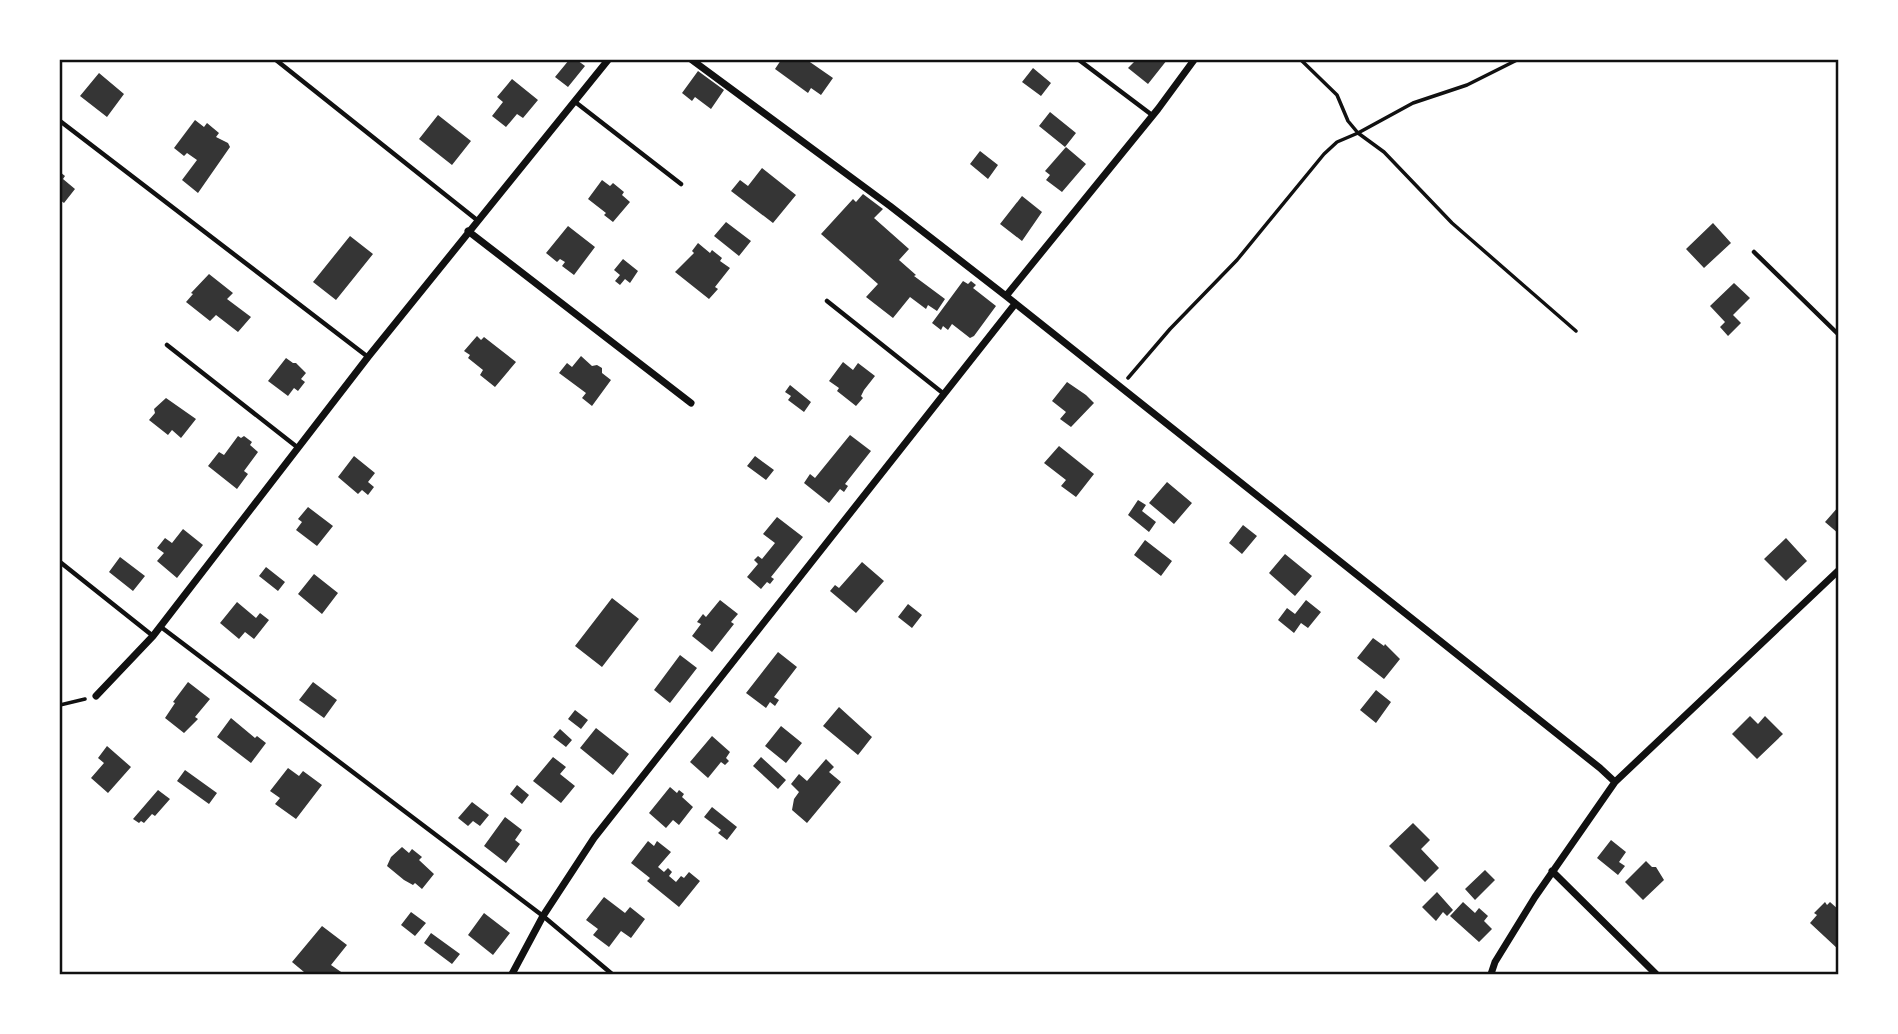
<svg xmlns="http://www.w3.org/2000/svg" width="1898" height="1034" font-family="Arial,sans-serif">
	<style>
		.building { fill: #353535 }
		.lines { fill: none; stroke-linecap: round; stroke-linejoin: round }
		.path { stroke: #111; stroke-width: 3.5 }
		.service { stroke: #111; stroke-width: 4.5 }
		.minor { stroke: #111; stroke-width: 7 }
		.neatline { fill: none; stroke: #111; stroke-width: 2.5 }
	</style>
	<rect width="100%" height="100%" fill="#fff"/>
	<!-- building -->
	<path class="building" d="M 569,60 L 577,60 L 585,66 L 568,87 L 555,77 Z
		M 781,60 L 807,60 L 833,78 L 821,95 L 811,88 L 808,93 L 775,69 Z
		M 1136,60 L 1167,60 L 1148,84 L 1128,68 Z
		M 1033,68 L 1051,83 L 1041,96 L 1022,82 Z
		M 698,71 L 724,90 L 711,109 L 695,97 L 692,101 L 682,93 Z
		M 99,73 L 124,94 L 107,117 L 80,96 Z
		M 512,79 L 538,100 L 523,118 L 517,114 L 506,127 L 492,116 L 503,102 L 497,97 Z
		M 1050,112 L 1076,133 L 1065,147 L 1039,126 Z
		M 438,115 L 471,141 L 452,165 L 419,139 Z
		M 195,120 L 204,127 L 207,123 L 219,133 L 216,137 L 228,143 L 230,147 L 198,193 L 182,180 L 197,160 L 187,153 L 184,156 L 174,148 Z
		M 1066,147 L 1086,164 L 1062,192 L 1046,180 L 1050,175 L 1045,171 Z
		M 980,151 L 998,165 L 988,179 L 970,164 Z
		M 762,168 L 796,195 L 773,223 L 731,191 L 740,180 L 748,186 Z
		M 60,172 L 65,176 L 63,179 L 75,189 L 64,203 L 60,200 Z
		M 602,180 L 610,186 L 613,183 L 624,192 L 622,195 L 630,202 L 613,222 L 604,215 L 606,213 L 588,199 Z
		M 863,194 L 883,209 L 874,218 L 909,249 L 899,260 L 916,275 L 914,276 L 945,299 L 937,311 L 928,305 L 926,309 L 910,297 L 893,318 L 866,297 L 878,284 L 821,234 L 853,199 L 856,202 Z
		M 1022,196 L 1042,212 L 1022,241 L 1000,224 Z
		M 726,222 L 751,241 L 739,256 L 714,236 Z
		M 1713,223 L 1731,243 L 1704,268 L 1686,249 Z
		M 568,226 L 595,247 L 574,275 L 562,266 L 565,262 L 560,259 L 557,262 L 546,253 Z
		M 350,236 L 373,254 L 336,300 L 313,282 Z
		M 698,243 L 710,253 L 712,250 L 722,258 L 720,261 L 730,268 L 715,287 L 718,289 L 709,299 L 675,272 L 694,253 L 692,251 Z
		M 623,259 L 638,271 L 630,283 L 625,279 L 620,285 L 615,281 L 620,275 L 614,270 Z
		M 209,274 L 233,293 L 227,299 L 251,317 L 238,332 L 216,315 L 210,321 L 186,302 L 193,294 L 191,293 Z
		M 963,281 L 968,284 L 971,281 L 976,285 L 973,288 L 996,306 L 974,336 L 970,338 L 952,324 L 948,330 L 943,326 L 941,330 L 932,323 Z
		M 1734,283 L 1750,298 L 1733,315 L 1741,323 L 1728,336 L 1720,327 L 1725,322 L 1710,306 Z
		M 477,336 L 481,340 L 484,337 L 516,362 L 495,387 L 480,375 L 483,370 L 468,358 L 470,355 L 464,351 Z
		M 581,356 L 592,366 L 597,365 L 602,368 L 602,373 L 611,380 L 592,406 L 582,398 L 586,393 L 559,373 L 567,363 L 572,367 Z
		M 286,358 L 293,363 L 296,363 L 306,373 L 301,379 L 305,382 L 298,391 L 294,388 L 288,396 L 268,381 Z
		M 843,362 L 853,370 L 858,363 L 875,376 L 864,390 L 861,396 L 863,398 L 856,406 L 837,391 L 839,388 L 829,381 Z
		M 1067,382 L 1086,395 L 1094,403 L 1071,427 L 1060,419 L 1066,412 L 1052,401 Z
		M 790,385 L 811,402 L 804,412 L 788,400 L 791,396 L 785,392 Z
		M 166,398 L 196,419 L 181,438 L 172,430 L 168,435 L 149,420 L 155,413 L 154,409 Z
		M 850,435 L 871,451 L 845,484 L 848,486 L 844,492 L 840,489 L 829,503 L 804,483 L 810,474 L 815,478 Z
		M 238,436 L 241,438 L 244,436 L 252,442 L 250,445 L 258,452 L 244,471 L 248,474 L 237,489 L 208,466 L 219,452 L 224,455 Z
		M 1059,446 L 1094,474 L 1076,497 L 1061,486 L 1066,480 L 1044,463 Z
		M 354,456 L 375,473 L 368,482 L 374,487 L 368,495 L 362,490 L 358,494 L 338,477 Z
		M 755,456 L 774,470 L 766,480 L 747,466 Z
		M 1167,482 L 1192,503 L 1174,524 L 1149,503 Z
		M 1138,500 L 1146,505 L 1142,511 L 1156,522 L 1149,532 L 1128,515 Z
		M 1839,506 L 1839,534 L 1825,522 Z
		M 308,507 L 333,526 L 317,546 L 296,530 L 302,522 L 298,519 Z
		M 777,517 L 803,537 L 771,577 L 774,579 L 770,584 L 767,582 L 761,589 L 747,577 L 758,564 L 754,560 L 758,556 L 762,559 L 775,543 L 763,534 Z
		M 1243,525 L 1257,536 L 1242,554 L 1229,543 Z
		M 183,529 L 203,545 L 177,578 L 157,561 L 164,553 L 157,548 L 165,538 L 172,543 Z
		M 1786,538 L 1807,561 L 1786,581 L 1764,559 Z
		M 1145,540 L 1172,561 L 1161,576 L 1134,555 Z
		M 1285,554 L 1312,576 L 1295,596 L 1269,573 Z
		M 120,557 L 145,576 L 133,591 L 109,572 Z
		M 862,562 L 884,581 L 856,613 L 830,591 L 835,585 L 839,588 Z
		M 266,567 L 285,582 L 278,591 L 259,576 Z
		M 314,574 L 338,593 L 322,614 L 298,594 Z
		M 612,598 L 639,619 L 602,667 L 575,646 Z
		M 720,600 L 738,614 L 731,622 L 734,624 L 712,652 L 692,636 L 701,624 L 697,622 L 703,614 L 706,617 Z
		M 1306,600 L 1321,612 L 1308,628 L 1301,623 L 1294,633 L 1278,620 L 1287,608 L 1295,614 Z
		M 237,602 L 256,618 L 260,613 L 269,620 L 254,639 L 245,632 L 239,639 L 220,623 Z
		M 908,604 L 922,615 L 912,628 L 898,617 Z
		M 1373,638 L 1384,646 L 1385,644 L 1400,659 L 1384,679 L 1357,658 Z
		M 778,652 L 797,667 L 774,697 L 779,700 L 775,706 L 770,702 L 766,708 L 746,693 Z
		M 680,655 L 697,668 L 670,703 L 654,690 Z
		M 188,682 L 210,699 L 195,717 L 198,719 L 184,733 L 165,718 L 175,703 L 173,702 Z
		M 313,682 L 337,700 L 324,718 L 299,700 Z
		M 1376,690 L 1391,702 L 1376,723 L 1360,710 Z
		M 839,707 L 872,737 L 858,755 L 823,726 Z
		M 575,710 L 588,720 L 581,729 L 568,719 Z
		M 1750,716 L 1758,724 L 1765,716 L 1783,734 L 1757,759 L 1732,734 Z
		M 231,718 L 255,738 L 257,736 L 266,743 L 251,763 L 217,737 Z
		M 781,726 L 802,743 L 786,763 L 765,746 Z
		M 596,728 L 629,754 L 613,775 L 580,748 Z
		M 560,729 L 572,740 L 566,747 L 553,737 Z
		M 712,736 L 730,752 L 726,758 L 729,761 L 725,765 L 721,762 L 708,778 L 690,762 Z
		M 107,746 L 131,767 L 108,793 L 91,778 L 104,763 L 98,758 Z
		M 553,757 L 566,767 L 560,774 L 575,786 L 561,803 L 533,781 Z
		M 761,757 L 786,780 L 778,789 L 753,766 Z
		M 826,759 L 834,767 L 829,772 L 841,782 L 807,823 L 792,810 L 794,799 L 799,792 L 791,784 L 799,774 L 807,781 Z
		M 288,768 L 299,776 L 303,771 L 322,785 L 296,819 L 275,804 L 280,798 L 270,791 Z
		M 185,770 L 217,793 L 209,804 L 177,781 Z
		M 517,785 L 529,795 L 522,804 L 510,794 Z
		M 670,787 L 677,793 L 679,790 L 684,794 L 682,797 L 693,807 L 679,825 L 673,820 L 666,828 L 649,813 Z
		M 158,790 L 170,799 L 155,816 L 152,814 L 144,823 L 141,821 L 139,823 L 133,819 Z
		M 472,802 L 489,815 L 480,826 L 473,821 L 468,826 L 458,818 Z
		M 712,807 L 737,827 L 727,840 L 718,833 L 721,830 L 704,817 Z
		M 505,817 L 522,830 L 515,840 L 520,844 L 506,863 L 484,846 Z
		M 1413,823 L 1430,840 L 1421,849 L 1439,868 L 1425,882 L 1389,846 Z
		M 1611,840 L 1626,852 L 1619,862 L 1625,866 L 1618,875 L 1597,858 Z
		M 648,841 L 654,846 L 657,841 L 671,852 L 658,867 L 664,872 L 668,868 L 672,872 L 669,876 L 676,882 L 681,876 L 684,878 L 689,872 L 700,881 L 679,907 L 647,881 L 650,878 L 631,863 Z
		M 402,847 L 409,853 L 412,849 L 422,857 L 419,860 L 434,874 L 422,889 L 415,883 L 413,885 L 404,880 L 387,866 L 391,857 Z
		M 1646,861 L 1652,867 L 1656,867 L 1664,880 L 1643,900 L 1625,882 Z
		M 1485,870 L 1495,880 L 1475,900 L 1465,889 Z
		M 1437,892 L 1453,910 L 1447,916 L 1443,912 L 1436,921 L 1422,907 Z
		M 604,897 L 625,913 L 630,907 L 645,919 L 631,938 L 621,931 L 609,947 L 593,935 L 598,929 L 586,920 Z
		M 1463,902 L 1475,913 L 1479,908 L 1488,916 L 1484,921 L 1492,929 L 1479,942 L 1450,916 Z
		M 1825,902 L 1827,905 L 1830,902 L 1839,910 L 1839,950 L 1810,923 L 1817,915 L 1814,913 Z
		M 411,912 L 426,923 L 415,936 L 401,925 Z
		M 484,913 L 510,933 L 493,955 L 468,935 Z
		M 322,926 L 347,945 L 331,965 L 344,974 L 301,974 L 304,972 L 292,962 Z
		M 431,933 L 460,954 L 452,964 L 424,943 Z"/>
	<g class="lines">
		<!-- path -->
		<path class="path" d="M 1301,60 L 1337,95 L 1348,121 L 1358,133 L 1413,103 L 1467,85 L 1517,60
			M 1128,378 L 1170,329 L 1237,260 L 1324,154 L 1337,142 L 1358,133 L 1384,152 L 1452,223 L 1576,331
			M 60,705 L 85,699"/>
		<!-- service -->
		<path class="service" d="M 276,60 L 477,220
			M 1079,60 L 1152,115
			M 574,101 L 681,184
			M 60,121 L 368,357
			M 1754,252 L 1839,335
			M 827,301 L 944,394
			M 167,345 L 297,447
			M 60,562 L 153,636
			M 161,627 L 543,916 L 612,974"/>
		<!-- minor -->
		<path class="minor" d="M 692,60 L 890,206 L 1006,296 L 1600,768 L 1615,782
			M 468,231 L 691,403
			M 1006,296 L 1158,109 L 1194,60
			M 96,696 L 153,636 L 368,357 L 608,60
			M 1552,871 L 1656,974
			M 512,974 L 543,916 L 594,838 L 1015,304
			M 1491,974 L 1495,962 L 1535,897 L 1615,782 L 1839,570"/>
	</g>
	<!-- border -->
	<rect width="1898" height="1034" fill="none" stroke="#ffffff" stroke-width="122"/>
	<rect x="61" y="61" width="1776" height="912" class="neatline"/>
</svg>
